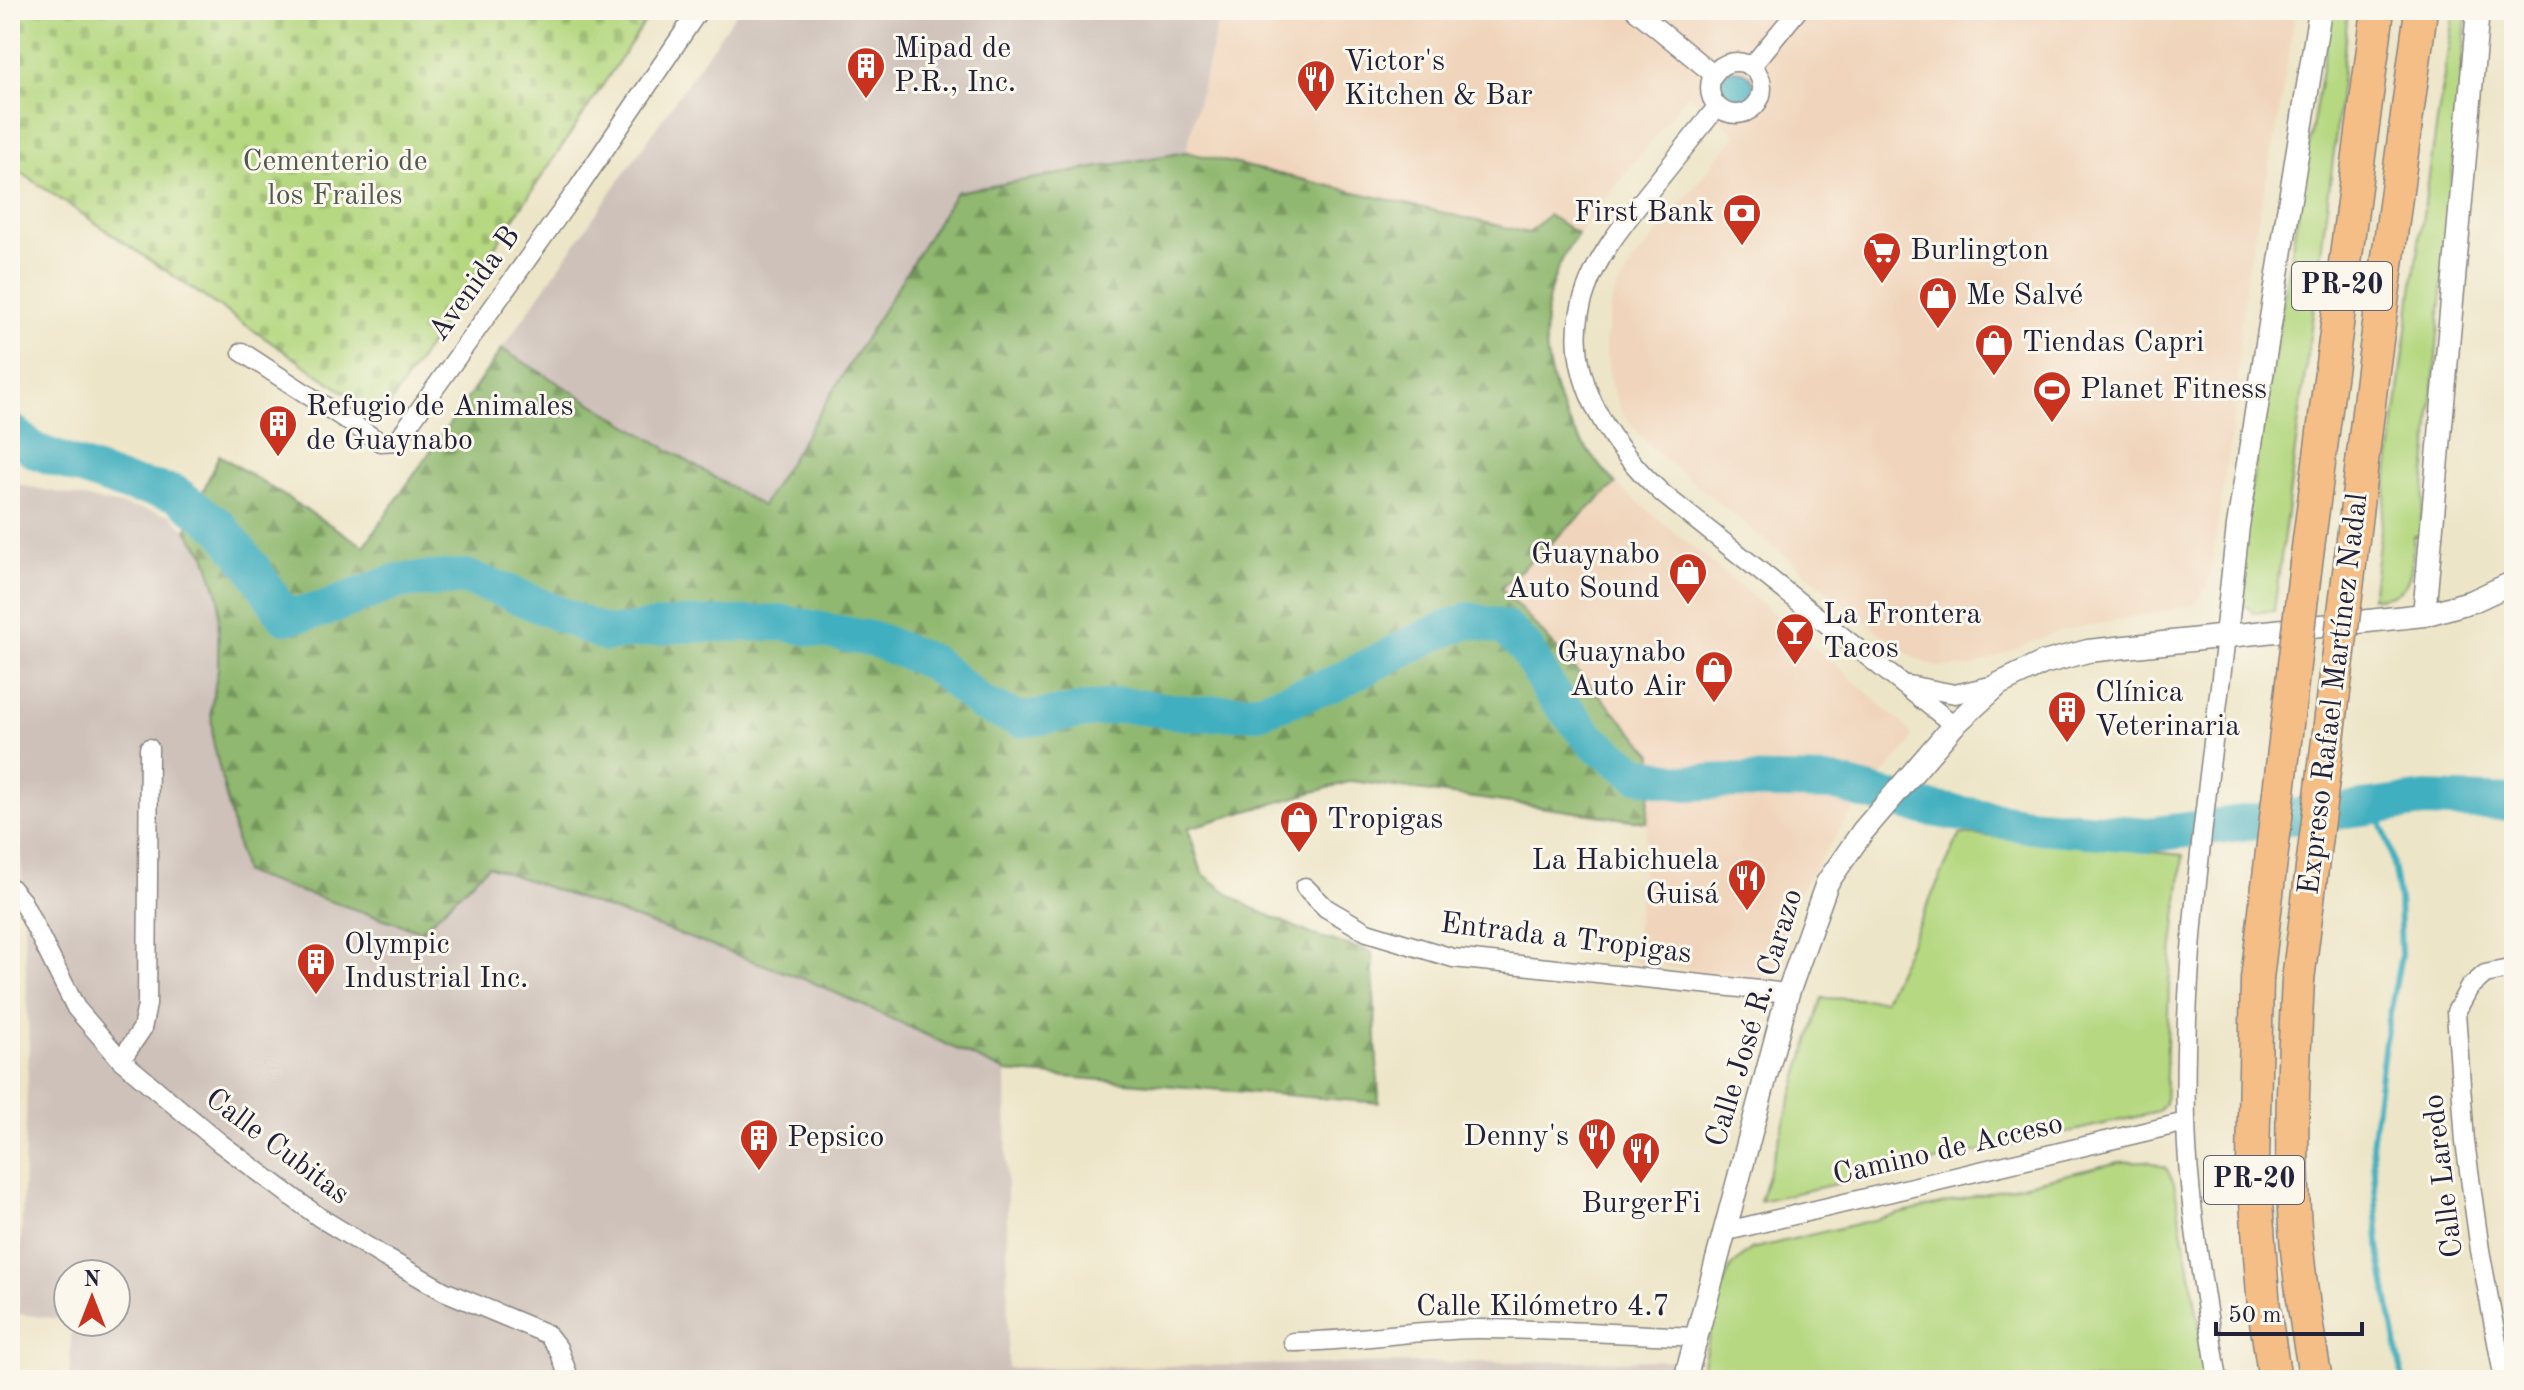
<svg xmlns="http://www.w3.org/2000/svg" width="2524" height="1390" font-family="'Old Standard TT',serif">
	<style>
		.built { fill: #f0d5bc }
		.industrial { fill: #cec1b9 }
		.green { fill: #b5d881; stroke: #6c7d5e; stroke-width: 2 }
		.forest { fill: url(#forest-firs); stroke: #596d55; stroke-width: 2 }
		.cemetery { fill: url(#cemetery-stones); stroke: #6c7d5e; stroke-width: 2 }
		.water { fill: #41afbf; stroke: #32687d; stroke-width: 2 }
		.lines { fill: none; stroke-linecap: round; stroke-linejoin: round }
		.stream { stroke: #41afbf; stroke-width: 6 }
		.river { stroke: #41afbf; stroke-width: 36 }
		.minor-casing { stroke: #888481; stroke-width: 21 }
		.tertiary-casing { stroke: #888481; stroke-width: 25 }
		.motorway-casing { stroke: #888481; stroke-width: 35 }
		.minor { stroke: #fff; stroke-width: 18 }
		.tertiary { stroke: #fff; stroke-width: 22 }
		.motorway { stroke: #f5be86; stroke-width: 32 }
		.motorway-bridge-casing { stroke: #888481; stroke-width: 35; stroke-linecap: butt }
		.motorway-bridge { stroke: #f5be86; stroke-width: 32 }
		.labels { text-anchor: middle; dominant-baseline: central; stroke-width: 6; stroke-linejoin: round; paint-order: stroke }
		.shield { fill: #fbf7ec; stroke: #636270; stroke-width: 2 }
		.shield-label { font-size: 28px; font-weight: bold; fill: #22223b }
		.poi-label { font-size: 30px; fill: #22223b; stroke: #fbf7ec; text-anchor: start }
		.park-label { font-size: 30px; fill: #4e5950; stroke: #fbf7ec }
		.street-label { font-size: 30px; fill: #22223b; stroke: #fbf7ec }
	</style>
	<defs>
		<pattern id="forest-firs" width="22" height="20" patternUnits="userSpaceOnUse" patternTransform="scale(2)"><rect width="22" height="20" fill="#90b86f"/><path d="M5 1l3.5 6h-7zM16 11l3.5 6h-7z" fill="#75955c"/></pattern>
		<pattern id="cemetery-stones" width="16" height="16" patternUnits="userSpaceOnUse" patternTransform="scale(2)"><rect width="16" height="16" fill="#b5d881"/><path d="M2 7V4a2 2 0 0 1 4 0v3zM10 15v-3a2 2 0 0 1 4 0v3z" fill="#9bb970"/></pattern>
	</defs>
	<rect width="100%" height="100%" fill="#fbf7ec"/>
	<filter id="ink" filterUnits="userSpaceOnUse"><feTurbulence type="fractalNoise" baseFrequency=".0125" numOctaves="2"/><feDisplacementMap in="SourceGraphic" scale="16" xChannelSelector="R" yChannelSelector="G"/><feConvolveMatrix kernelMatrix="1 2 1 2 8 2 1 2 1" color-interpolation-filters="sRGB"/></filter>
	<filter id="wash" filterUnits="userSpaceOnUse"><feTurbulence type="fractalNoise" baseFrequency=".006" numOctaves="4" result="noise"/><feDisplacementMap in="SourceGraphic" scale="32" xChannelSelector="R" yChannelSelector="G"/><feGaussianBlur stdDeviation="1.8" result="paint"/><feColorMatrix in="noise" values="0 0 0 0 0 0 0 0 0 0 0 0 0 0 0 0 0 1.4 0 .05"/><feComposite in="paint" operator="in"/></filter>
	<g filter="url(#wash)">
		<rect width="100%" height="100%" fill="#ede5c7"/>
		<!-- built -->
		<path class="built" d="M 1221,10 L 2296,10 L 2274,144 L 2250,256 L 2241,322 L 2237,398 L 2208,585 L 2194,605 L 2060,631 L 1971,667 L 1937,667 L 1918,660 L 1895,645 L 1657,453 L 1623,415 L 1610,382 L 1605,344 L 1610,307 L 1616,290 L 1635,260 L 1737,134 L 1688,94 L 1578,234 L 1548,215 L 1530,233 L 1186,152 Z
			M 1616,484 L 1838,667 L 1906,727 L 1912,736 L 1909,745 L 1855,807 L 1796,897 L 1773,980 L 1633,962 L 1650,797 L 1501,588 Z"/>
		<!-- industrial -->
		<path class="industrial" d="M 738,10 L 1221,10 L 1186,152 L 956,192 L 762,506 L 502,349 Z
			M 10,483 L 171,515 L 186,530 L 205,555 L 219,597 L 218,669 L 211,709 L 213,741 L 244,873 L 421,931 L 488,866 L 812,982 L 1006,1072 L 1008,1368 L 1673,1360 L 1667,1380 L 69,1380 L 72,1322 L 116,1322 L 116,1274 L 68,1274 L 68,1320 L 18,1314 L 29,1045 L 10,604 Z"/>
		<!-- green -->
		<path class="green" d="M 2332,10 L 2348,10 L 2334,152 L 2274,611 L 2253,612 L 2245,605 L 2237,572 Z
			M 2454,10 L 2467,10 L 2420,536 L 2414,536 C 2411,570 2415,598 2372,598 L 2415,268 Z
			M 1960,834 L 2183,855 L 2169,983 L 2165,1104 L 2158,1112 L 1760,1201 L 1822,998 L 1884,1000 Z
			M 2147,1161 L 2166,1168 L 2174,1183 L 2209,1380 L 1699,1380 L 1719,1295 L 1731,1267 L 1751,1249 L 2119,1162 Z"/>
		<!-- forest -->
		<path class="forest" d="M 1186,152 L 1529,233 L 1548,215 L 1578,234 C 1537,289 1537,353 1565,414 C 1577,440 1598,463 1616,484 L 1501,588 L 1653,754 L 1647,822 L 1352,781 L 1188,828 L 1202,873 L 1232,896 L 1252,908 L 1313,935 L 1372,952 L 1379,1103 L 1006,1072 L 812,982 L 488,866 L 421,931 L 244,873 L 213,741 L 211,709 L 218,669 L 219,597 L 205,555 L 186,530 L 219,455 L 364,546 L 502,349 L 762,506 L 956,192 Z"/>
		<!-- cemetery -->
		<path class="cemetery" d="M 10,10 L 653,10 L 381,417 L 10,165 Z"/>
		<!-- water -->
		<path class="water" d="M1716 89a19 19 0 1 1 38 0a19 19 0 1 1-38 0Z"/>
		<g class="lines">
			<!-- stream -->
			<path class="stream" d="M 2376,808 L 2390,848 L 2399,899 L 2401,955 L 2385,1041 L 2372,1145 L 2380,1257 L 2403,1380"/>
			<!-- river -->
			<path class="river" d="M 10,430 L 35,451 L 124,483 L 175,493 L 221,527 L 255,571 L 285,617 L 325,609 L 397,581 L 465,577 L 503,590 L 606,634 L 681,625 L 784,623 L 876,640 L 933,663 L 982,704 L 1021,720 L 1123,705 L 1197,714 L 1258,711 L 1333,684 L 1429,636 L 1469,620 L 1505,628 L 1525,647 L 1550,691 L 1592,741 L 1637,774 L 1685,783 L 1733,781 L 1833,783 L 1927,808 L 2027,825 L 2147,835 L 2425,800 L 2514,803"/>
		</g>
	</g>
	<g filter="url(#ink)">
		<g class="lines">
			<!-- minor casing -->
			<g class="minor-casing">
				<path id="minor" d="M 1635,10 L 1713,74
					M1710 88a26 26 0 1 1 52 0a26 26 0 1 1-52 0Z
					M 1751,67 L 1798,10
					M 1717,107 C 1694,136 1671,164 1648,193 C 1624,224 1599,253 1586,290 C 1557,368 1607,443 1663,494 L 1954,725
					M 242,352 L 380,442 L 397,441 L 579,187 L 699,10
					M 1908,685 L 1955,694 L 1999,684
					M 10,887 L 22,901 L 76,1008 L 121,1060 L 220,1143 L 319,1217 L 386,1258 L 444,1291 L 547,1334 L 558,1348 L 570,1380
					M 1305,887 L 1326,908 L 1367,932 L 1453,958 L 1788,993
					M 121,1060 L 142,1029 L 147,1005 L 149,748
					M 1723,1232 L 2186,1122
					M 1293,1342 C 1355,1341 1415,1330 1476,1329 C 1549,1329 1623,1334 1696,1337
					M 2218,1380 C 2205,1294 2188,1208 2186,1121 C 2182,958 2207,797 2226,636
					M 2504,1380 L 2480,1250 L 2465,1142 L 2456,1012 L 2469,988 L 2485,974 L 2514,968"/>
			</g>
			<!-- tertiary casing -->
			<g class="tertiary-casing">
				<path id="tertiary" d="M 2424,615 L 2478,10
					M 2226,636 L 2238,526 L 2320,10
					M 1685,1380 L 1788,993 L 1827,883 L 1863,831 L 1954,725 L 1999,684 L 2043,663 L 2088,651 L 2424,615 L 2473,601 L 2514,582"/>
			</g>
			<!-- motorway casing -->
			<g class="motorway-casing">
				<path id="motorway" d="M 2351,556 L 2373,370 L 2421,10
					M 2306,563 L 2378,10
					M 2257,979 L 2253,1163 L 2264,1308 L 2275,1380
					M 2298,980 C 2294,1062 2289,1145 2295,1227 C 2299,1278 2307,1330 2316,1380"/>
			</g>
			<!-- minor -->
			<use href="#minor" class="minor"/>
			<!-- tertiary -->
			<use href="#tertiary" class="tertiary"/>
			<!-- motorway -->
			<use href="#motorway" class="motorway"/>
			<!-- motorway-bridge casing -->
			<g class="motorway-bridge-casing">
				<path id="motorway-bridge" d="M 2257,979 L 2306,563
					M 2298,980 L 2351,556"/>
			</g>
			<!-- motorway-bridge -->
			<use href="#motorway-bridge" class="motorway-bridge"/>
		</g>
	</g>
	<!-- icons -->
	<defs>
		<g id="building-pin" transform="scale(2)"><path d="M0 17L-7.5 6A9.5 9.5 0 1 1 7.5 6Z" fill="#c8321e" stroke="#fbf7ec"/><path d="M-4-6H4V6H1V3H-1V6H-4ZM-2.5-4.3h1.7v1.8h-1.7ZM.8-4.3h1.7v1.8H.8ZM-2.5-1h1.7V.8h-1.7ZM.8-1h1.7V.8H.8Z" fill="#fff"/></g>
		<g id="restaurant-pin" transform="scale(2)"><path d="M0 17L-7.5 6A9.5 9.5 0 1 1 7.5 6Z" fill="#c8321e" stroke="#fbf7ec"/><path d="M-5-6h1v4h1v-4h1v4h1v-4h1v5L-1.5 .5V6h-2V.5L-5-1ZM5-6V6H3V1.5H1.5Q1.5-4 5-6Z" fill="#fff"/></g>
		<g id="bank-pin" transform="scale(2)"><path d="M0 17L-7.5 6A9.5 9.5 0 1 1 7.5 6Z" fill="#c8321e" stroke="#fbf7ec"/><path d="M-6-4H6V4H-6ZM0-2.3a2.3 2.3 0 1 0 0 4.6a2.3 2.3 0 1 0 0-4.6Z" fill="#fff"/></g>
		<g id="supermarket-pin" transform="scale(2)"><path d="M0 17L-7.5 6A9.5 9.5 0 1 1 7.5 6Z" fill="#c8321e" stroke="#fbf7ec"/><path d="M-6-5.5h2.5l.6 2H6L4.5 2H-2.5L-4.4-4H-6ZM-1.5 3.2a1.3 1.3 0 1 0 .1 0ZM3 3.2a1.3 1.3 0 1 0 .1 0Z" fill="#fff"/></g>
		<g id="shop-pin" transform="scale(2)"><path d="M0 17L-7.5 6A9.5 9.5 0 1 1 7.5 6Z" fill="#c8321e" stroke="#fbf7ec"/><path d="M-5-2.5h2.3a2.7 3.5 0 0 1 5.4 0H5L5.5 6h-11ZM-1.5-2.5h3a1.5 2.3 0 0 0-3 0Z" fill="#fff"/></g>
		<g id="stadium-pin" transform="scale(2)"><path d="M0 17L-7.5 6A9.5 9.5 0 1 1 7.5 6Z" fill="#c8321e" stroke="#fbf7ec"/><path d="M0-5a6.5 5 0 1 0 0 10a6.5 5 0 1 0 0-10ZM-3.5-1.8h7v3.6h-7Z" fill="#fff"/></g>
		<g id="bar-pin" transform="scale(2)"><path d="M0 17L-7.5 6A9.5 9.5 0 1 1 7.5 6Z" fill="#c8321e" stroke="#fbf7ec"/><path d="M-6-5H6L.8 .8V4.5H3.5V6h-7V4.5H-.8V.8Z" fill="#fff"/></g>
	</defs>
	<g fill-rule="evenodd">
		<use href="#building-pin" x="866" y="66"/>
		<use href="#restaurant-pin" x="1316" y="79"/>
		<use href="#bank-pin" x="1742" y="213"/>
		<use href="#supermarket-pin" x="1882" y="251"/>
		<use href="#shop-pin" x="1938" y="296"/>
		<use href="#shop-pin" x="1994" y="343"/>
		<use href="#stadium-pin" x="2052" y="390"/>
		<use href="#building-pin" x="278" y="424"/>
		<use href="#shop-pin" x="1688" y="572"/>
		<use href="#bar-pin" x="1795" y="632"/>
		<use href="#shop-pin" x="1714" y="670"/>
		<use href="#building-pin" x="2067" y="710"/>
		<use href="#shop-pin" x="1299" y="820"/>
		<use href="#restaurant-pin" x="1747" y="878"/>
		<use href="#building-pin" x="316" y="962"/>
		<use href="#restaurant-pin" x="1597" y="1137"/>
		<use href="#building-pin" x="759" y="1138"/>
		<use href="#restaurant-pin" x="1641" y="1151"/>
	</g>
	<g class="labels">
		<!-- shield labels -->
		<g class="shield">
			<rect x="2292" y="262" width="100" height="48" rx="6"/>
			<rect x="2204" y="1156" width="100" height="48" rx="6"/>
		</g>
		<g class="shield-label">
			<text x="2342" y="286">PR-20</text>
			<text x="2254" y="1180">PR-20</text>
		</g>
		<!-- poi labels -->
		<g class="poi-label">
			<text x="894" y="49">Mipad de<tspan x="894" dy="34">P.R., Inc.</tspan></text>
			<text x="1344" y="62">Victor's<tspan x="1344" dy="34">Kitchen &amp; Bar</tspan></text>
			<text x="1714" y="213" text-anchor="end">First Bank</text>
			<text x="1910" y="251">Burlington</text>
			<text x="1966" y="296">Me Salvé</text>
			<text x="2022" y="343">Tiendas Capri</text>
			<text x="2080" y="390">Planet Fitness</text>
			<text x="306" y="407">Refugio de Animales<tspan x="306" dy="34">de Guaynabo</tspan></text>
			<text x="1660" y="555" text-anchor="end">Guaynabo<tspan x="1660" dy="34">Auto Sound</tspan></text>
			<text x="1823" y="615">La Frontera<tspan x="1823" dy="34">Tacos</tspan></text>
			<text x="1686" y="653" text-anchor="end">Guaynabo<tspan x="1686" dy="34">Auto Air</tspan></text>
			<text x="2095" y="693">Clínica<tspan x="2095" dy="34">Veterinaria</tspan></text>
			<text x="1327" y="820">Tropigas</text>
			<text x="1719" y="861" text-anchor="end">La Habichuela<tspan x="1719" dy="34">Guisá</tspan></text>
			<text x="344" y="945">Olympic<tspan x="344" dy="34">Industrial Inc.</tspan></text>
			<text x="1569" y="1137" text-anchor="end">Denny's</text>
			<text x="787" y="1138">Pepsico</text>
			<text x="1641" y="1204" text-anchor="middle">BurgerFi</text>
		</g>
		<!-- park labels -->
		<g class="park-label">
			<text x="335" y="162">Cementerio de<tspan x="335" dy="34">los Frailes</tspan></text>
		</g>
		<!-- street labels -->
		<g class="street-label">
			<text transform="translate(475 284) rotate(-54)">Avenida B</text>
			<text transform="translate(2334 694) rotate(-83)">Expreso Rafael Martínez Nadal</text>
			<text transform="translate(1566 939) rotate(7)">Entrada a Tropigas</text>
			<text transform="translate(1755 1018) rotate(-73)">Calle José R. Carazo</text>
			<text transform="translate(277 1147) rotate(37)">Calle Cubitas</text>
			<text transform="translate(1948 1150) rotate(-13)">Camino de Acceso</text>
			<text transform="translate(2444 1176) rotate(-97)">Calle Laredo</text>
			<text x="1543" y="1307">Calle Kilómetro 4.7</text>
		</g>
	</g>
	<!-- margin -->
	<rect width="2524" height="1390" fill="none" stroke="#fbf7ec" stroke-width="40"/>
	<!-- north arrow -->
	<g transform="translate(92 1298)"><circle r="38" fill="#fbf7ec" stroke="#a4a2a5" stroke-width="2"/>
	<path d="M0-6L14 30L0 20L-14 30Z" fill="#c8321e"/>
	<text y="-12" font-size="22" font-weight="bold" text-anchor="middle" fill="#22223b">N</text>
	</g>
	<!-- scale -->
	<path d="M2216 1322v12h146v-12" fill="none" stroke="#22223b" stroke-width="4"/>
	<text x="2228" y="1322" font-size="24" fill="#22223b" stroke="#fbf7ec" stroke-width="6" paint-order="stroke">50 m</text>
</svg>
